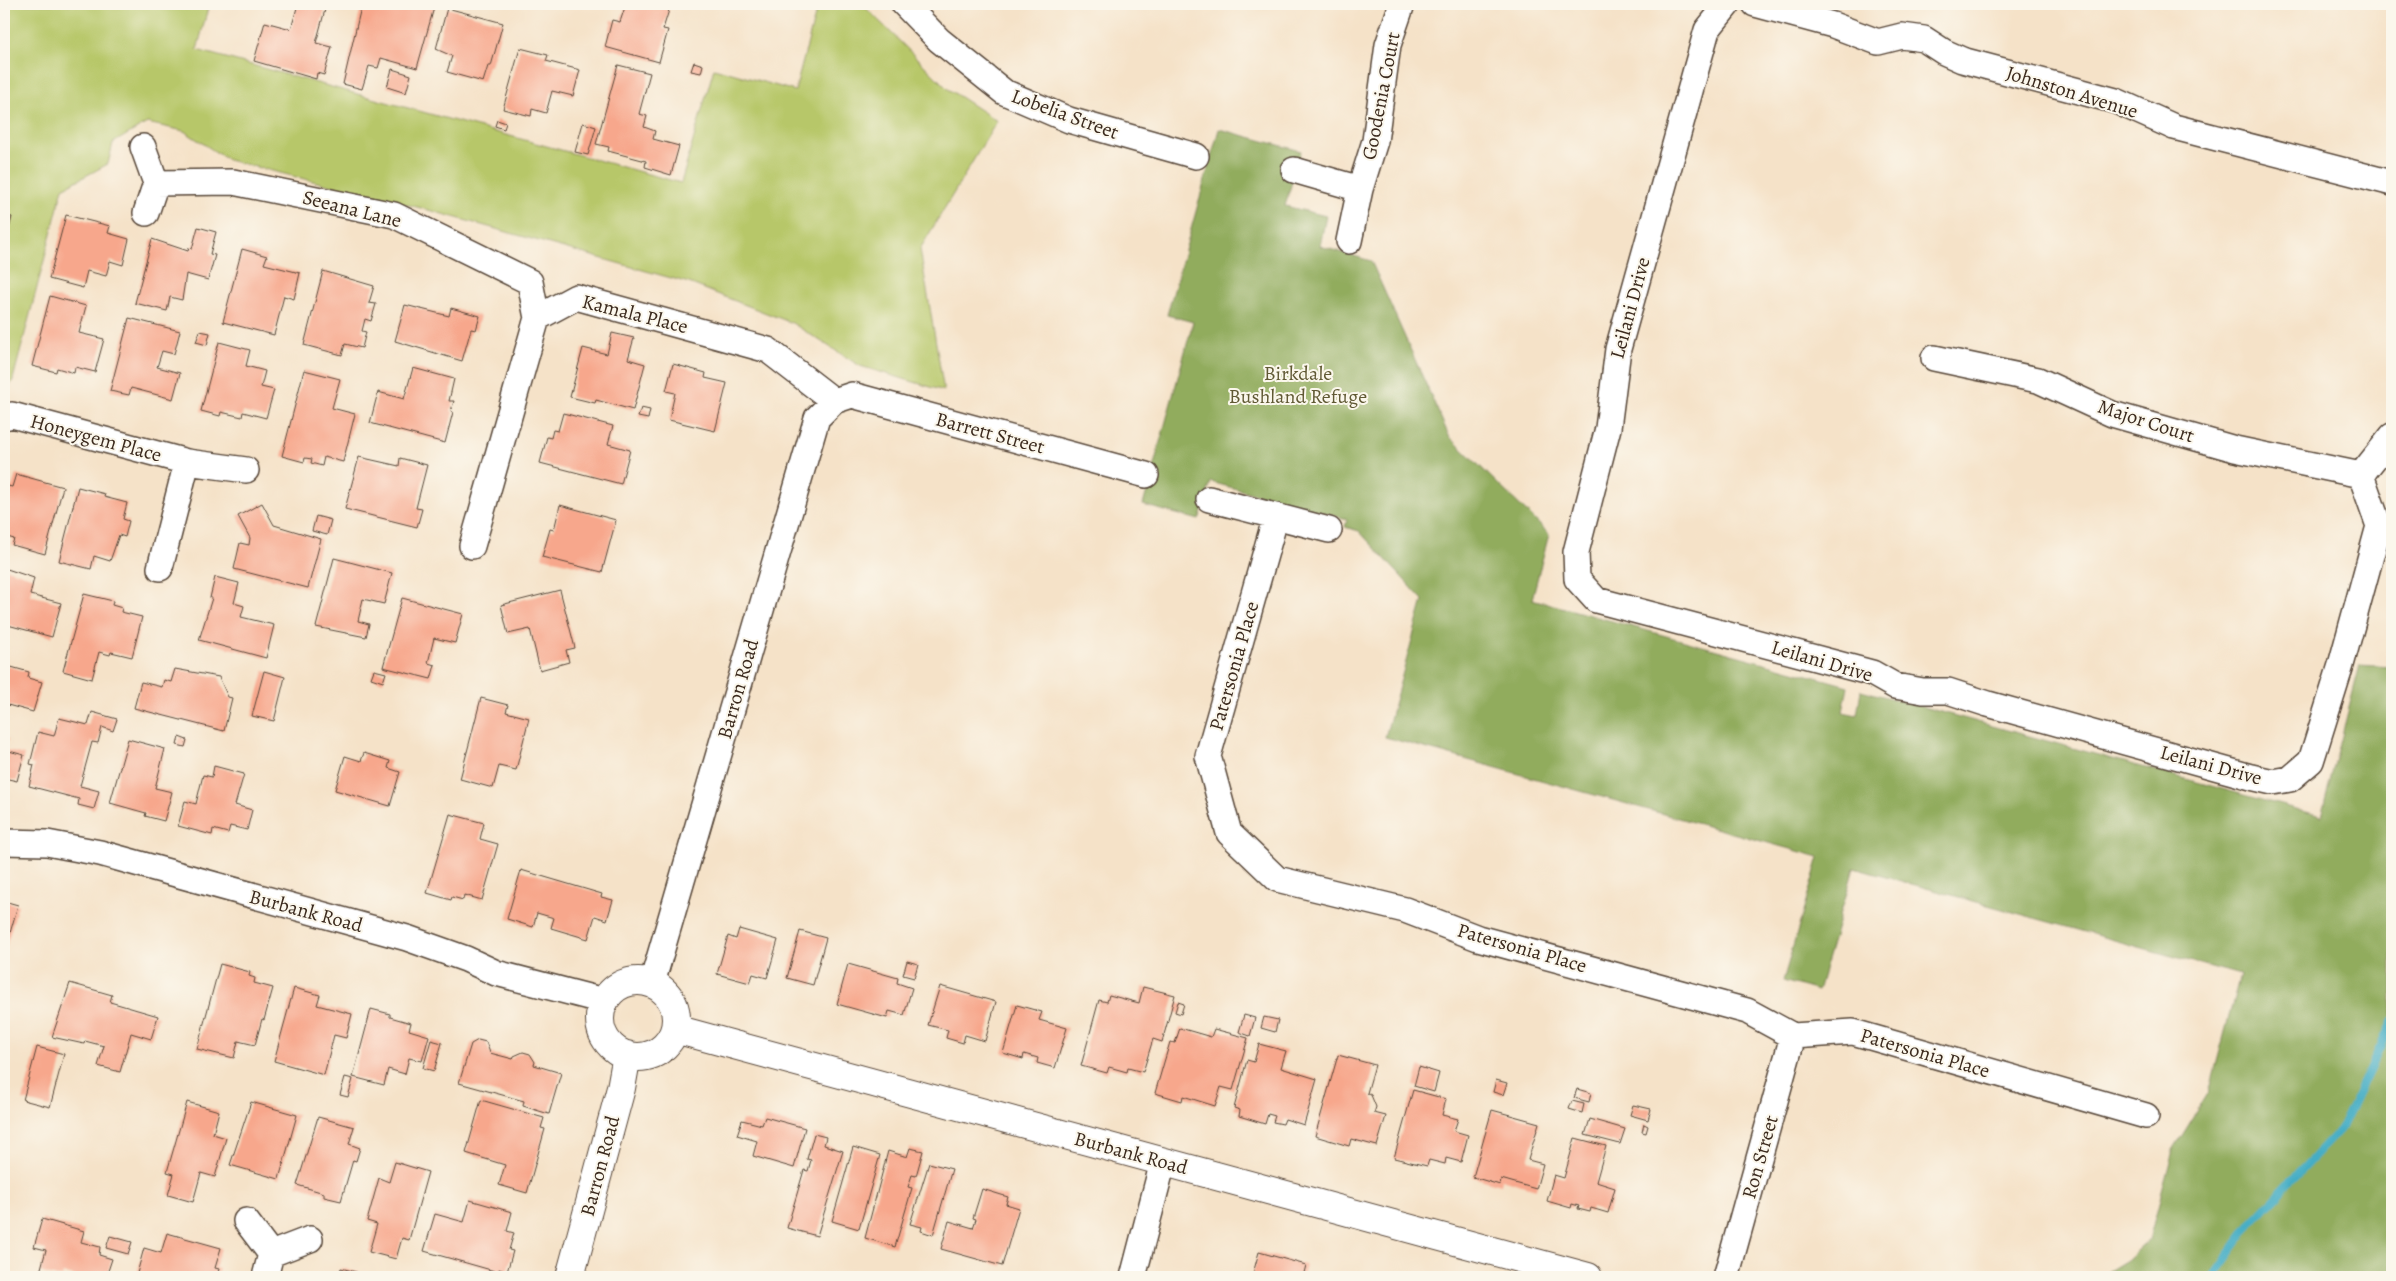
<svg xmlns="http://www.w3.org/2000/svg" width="2396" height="1281" font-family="Alegreya,serif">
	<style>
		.green { fill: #b7c769; stroke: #797844 }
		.forest { fill: #91ac5d; stroke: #666b3e }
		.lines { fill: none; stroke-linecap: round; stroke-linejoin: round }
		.stream { stroke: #45adc5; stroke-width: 8 }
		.building { fill: #f7a78c }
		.minor-casing { stroke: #574638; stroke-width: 28 }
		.tertiary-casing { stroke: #574638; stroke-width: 30 }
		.minor { stroke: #fff; stroke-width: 25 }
		.tertiary { stroke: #fff; stroke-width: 28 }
		.labels { text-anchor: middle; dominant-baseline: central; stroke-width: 4; stroke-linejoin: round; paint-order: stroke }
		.street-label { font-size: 20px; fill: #3b2a1e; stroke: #fbf7ec }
		.park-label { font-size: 20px; fill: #605934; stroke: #fbf7ec }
	</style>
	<rect width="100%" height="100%" fill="#fbf7ec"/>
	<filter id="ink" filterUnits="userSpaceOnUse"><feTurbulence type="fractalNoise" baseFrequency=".02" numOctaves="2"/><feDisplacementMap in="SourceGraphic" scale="10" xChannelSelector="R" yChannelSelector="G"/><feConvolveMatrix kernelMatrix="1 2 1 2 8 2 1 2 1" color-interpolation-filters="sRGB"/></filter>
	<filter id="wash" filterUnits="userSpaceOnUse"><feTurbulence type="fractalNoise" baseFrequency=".0096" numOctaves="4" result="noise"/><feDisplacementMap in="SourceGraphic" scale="20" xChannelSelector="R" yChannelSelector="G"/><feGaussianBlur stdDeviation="1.12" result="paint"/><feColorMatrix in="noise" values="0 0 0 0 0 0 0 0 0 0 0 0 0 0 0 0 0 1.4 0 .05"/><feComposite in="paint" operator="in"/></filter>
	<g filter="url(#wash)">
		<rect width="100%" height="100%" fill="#f5e2c8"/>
		<!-- green -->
		<path class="green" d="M 4,4 L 209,4 L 197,50 L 681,183 L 714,68 L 795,91 L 818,4 L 862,4 L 948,89 L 997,121 L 920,249 L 944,391 L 860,366 L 792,323 L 689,283 L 421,208 L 228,160 L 184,131 L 147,123 L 113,143 L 108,164 L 63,188 L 12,383 L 4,380 Z"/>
		<!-- forest -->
		<path class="forest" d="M 1219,129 L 1301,151 L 1285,206 L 1326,216 L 1320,246 L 1371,261 L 1449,436 L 1549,534 L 1532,599 L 1848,686 L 1843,712 L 1857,715 L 1861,690 L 2321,816 L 2360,665 L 2392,667 L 2392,1277 L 2099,1277 L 2127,1260 L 2149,1240 L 2173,1150 L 2209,1092 L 2240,975 L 1854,868 L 1818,991 L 1783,981 L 1819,857 L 1385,737 L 1423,600 L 1359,531 L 1345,527 L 1347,519 L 1211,482 L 1199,520 L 1143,505 L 1193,322 L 1167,315 Z"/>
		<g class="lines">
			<!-- stream -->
			<path class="stream" d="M 2213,1277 L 2254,1220 L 2342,1127 L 2392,1022"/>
		</g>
		<g id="blocks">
			<!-- building -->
			<path class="building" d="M 298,4 L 317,4 L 326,6 L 316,43 L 332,47 L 324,75 L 317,73 L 316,79 L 254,61 L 265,22 L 291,29 Z
				M 372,4 L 435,4 L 417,68 L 381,58 L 378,68 L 369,66 L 362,89 L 343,84 L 361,7 L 370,10 Z
				M 626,4 L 666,4 L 665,9 L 669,10 L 663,29 L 668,30 L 659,62 L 605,47 L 612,20 L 620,22 Z
				M 447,8 L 503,23 L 491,66 L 488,66 L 483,82 L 447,72 L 452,56 L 436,49 Z
				M 520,48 L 548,55 L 546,61 L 580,70 L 573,96 L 552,91 L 546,113 L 532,109 L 531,116 L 503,109 Z
				M 694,62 L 703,65 L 701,73 L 691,71 Z
				M 618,65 L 650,73 L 639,114 L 647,116 L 644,127 L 655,131 L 653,139 L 679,146 L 671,175 L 645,167 L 646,161 L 608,151 L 609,147 L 596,144 Z
				M 392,69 L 411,75 L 406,93 L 387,87 Z
				M 497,120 L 506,123 L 504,129 L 495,126 Z
				M 583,123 L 596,127 L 588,155 L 575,152 Z
				M 4,215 L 12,217 L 4,249 Z
				M 66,215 L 110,226 L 108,233 L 129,239 L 123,265 L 110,261 L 106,276 L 87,271 L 83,288 L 49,279 Z
				M 198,227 L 216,232 L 210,254 L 215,255 L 208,280 L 186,274 L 182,300 L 170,297 L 167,311 L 135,303 L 152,239 L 188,251 L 189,248 L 192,249 Z
				M 242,249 L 267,256 L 264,264 L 300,273 L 294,299 L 284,296 L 274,335 L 223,322 Z
				M 323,271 L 374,286 L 369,303 L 376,304 L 371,321 L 365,319 L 362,331 L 366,332 L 362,348 L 345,344 L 342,355 L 304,345 Z
				M 50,296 L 86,306 L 79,333 L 104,339 L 95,372 L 75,367 L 74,373 L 57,368 L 56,372 L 32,366 Z
				M 405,305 L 449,316 L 451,308 L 480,316 L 476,330 L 471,329 L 462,361 L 395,341 Z
				M 129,318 L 180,331 L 174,354 L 162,351 L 157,367 L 180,373 L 173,399 L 131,388 L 129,395 L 110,391 Z
				M 200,331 L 210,333 L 207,345 L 196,342 Z
				M 612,333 L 634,338 L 628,359 L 645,364 L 633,410 L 596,400 L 595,403 L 570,397 L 583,348 L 607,354 Z
				M 219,342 L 250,350 L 246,366 L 265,371 L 261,387 L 274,390 L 266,418 L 243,412 L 242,417 L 221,412 L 220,416 L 201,411 Z
				M 673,364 L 706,373 L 705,378 L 727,383 L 715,431 L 669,420 L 675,393 L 666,391 Z
				M 413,368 L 454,379 L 449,401 L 454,401 L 451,411 L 453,412 L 445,443 L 370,423 L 378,392 L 404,399 Z
				M 304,370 L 340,379 L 332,408 L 355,414 L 343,462 L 324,457 L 322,466 L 311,463 L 312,459 L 305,458 L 304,462 L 282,456 Z
				M 641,408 L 650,410 L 648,419 L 638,417 Z
				M 563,413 L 613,426 L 608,444 L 630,450 L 621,484 L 540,463 L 547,437 L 551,438 L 553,430 L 558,431 Z
				M 359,457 L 399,466 L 400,458 L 427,465 L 416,508 L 422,509 L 417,527 L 345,509 Z
				M 16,474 L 63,487 L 45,554 L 12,545 L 14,539 L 4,536 L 6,518 L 4,518 L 8,504 L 4,502 L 8,486 L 12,487 Z
				M 78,487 L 105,494 L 104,497 L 127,503 L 123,519 L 129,521 L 125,537 L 119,535 L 110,561 L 94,556 L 91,569 L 59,561 Z
				M 262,503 L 274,525 L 321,539 L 308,588 L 234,569 L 240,543 L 249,545 L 250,538 L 238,516 Z
				M 560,505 L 616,520 L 602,572 L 542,557 L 550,529 L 554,530 Z
				M 316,516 L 331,520 L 327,535 L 312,531 Z
				M 334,558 L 392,573 L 384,604 L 363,599 L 358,621 L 369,624 L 366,637 L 316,627 Z
				M 4,568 L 34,578 L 30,595 L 61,603 L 52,637 L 4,624 Z
				M 215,577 L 239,583 L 234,603 L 244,606 L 241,617 L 274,625 L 266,658 L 199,640 L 212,598 L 210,598 Z
				M 560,590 L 575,648 L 566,650 L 569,662 L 540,670 L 530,629 L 508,634 L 501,605 Z
				M 84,594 L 113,601 L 112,605 L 122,608 L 121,612 L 142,617 L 132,657 L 111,652 L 110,655 L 99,652 L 92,679 L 63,671 Z
				M 402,598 L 463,614 L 455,643 L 434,638 L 428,663 L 435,665 L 431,679 L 383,667 Z
				M 4,665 L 29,672 L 28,678 L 42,682 L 33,712 L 4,704 Z
				M 175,669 L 219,677 L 228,697 L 232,698 L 224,731 L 134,708 L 141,682 L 162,687 L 164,680 L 171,682 Z
				M 374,670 L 386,673 L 383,682 L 371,678 Z
				M 264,671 L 285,677 L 274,721 L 252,716 Z
				M 481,698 L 508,705 L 506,712 L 529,718 L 516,770 L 499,766 L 493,788 L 460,779 Z
				M 92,712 L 117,719 L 113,731 L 102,727 L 98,743 L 92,742 L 80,786 L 99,791 L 94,809 L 78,805 L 79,799 L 29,786 L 34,765 L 30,764 L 38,732 L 54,736 L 59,718 L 88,725 Z
				M 179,737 L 187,740 L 185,747 L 177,745 Z
				M 4,738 L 8,739 L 5,750 L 24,755 L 17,781 L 4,778 Z
				M 128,739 L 165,749 L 155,788 L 172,792 L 164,821 L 145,816 L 146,813 L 110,803 Z
				M 364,753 L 390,761 L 388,768 L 400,772 L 390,806 L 335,790 L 345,756 L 361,761 Z
				M 214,766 L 244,774 L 235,805 L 252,810 L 247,830 L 230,826 L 228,833 L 213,829 L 212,835 L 178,826 L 185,801 L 196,804 L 203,775 L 212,777 Z
				M 450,814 L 484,823 L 480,839 L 498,844 L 482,900 L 464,895 L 463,900 L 452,897 L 451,900 L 427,893 Z
				M 521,870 L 602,894 L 601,897 L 613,900 L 607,920 L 595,916 L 588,939 L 551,928 L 554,918 L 537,913 L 533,927 L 507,919 Z
				M 4,901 L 18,905 L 4,954 Z
				M 739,929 L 778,940 L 767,978 L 753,974 L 750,983 L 717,974 L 728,936 L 736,939 Z
				M 800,931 L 826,938 L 813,985 L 787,978 Z
				M 907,961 L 918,964 L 914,978 L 903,975 Z
				M 220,964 L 250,972 L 249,976 L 255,978 L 254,983 L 273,988 L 264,1020 L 262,1019 L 255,1045 L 238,1041 L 234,1058 L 197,1049 Z
				M 848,964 L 898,978 L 897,983 L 912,988 L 904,1015 L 889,1011 L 887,1018 L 837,1004 Z
				M 70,983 L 112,995 L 110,1002 L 158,1016 L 151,1039 L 131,1033 L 120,1072 L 98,1066 L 104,1046 L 85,1041 L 84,1044 L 52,1037 Z
				M 940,986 L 996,1002 L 985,1041 L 965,1035 L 963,1043 L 946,1038 L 948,1030 L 928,1025 Z
				M 1143,987 L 1175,995 L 1162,1042 L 1153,1039 L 1143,1072 L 1128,1068 L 1127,1072 L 1109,1067 L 1107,1073 L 1081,1066 L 1099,1000 L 1107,1002 L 1109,995 L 1139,1003 Z
				M 294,988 L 320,995 L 317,1005 L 352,1014 L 346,1038 L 334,1035 L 324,1075 L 274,1061 Z
				M 1178,1002 L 1184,1004 L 1181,1014 L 1175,1012 Z
				M 1017,1005 L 1042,1012 L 1039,1020 L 1067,1028 L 1055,1068 L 1037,1063 L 1038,1058 L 1024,1054 L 1023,1059 L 1003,1053 Z
				M 371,1009 L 390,1014 L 390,1017 L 411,1023 L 409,1030 L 429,1036 L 422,1061 L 409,1058 L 405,1074 L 388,1069 L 384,1085 L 353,1077 Z
				M 1244,1015 L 1255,1018 L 1250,1036 L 1239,1032 Z
				M 1264,1017 L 1278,1020 L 1275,1032 L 1261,1028 Z
				M 1180,1028 L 1211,1037 L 1214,1029 L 1248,1038 L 1233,1090 L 1221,1087 L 1215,1106 L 1183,1096 L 1182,1101 L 1155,1093 L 1170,1042 L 1175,1043 Z
				M 431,1040 L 442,1043 L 434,1071 L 423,1068 Z
				M 478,1040 L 486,1042 L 490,1053 L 513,1059 L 514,1056 L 523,1052 L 530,1054 L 535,1062 L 534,1065 L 561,1073 L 549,1114 L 523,1106 L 524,1101 L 459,1083 L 471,1044 Z
				M 1259,1044 L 1286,1051 L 1281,1068 L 1317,1079 L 1304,1125 L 1285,1119 L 1283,1124 L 1273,1122 L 1275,1116 L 1268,1114 L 1265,1124 L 1239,1116 L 1240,1110 L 1234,1108 L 1247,1060 L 1254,1062 Z
				M 37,1047 L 64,1054 L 50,1107 L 23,1100 Z
				M 1338,1055 L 1375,1065 L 1367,1093 L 1371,1095 L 1376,1107 L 1374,1113 L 1386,1116 L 1377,1146 L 1351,1139 L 1349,1146 L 1315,1136 Z
				M 1419,1067 L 1439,1073 L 1434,1092 L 1414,1086 Z
				M 345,1077 L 353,1079 L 348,1097 L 340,1095 Z
				M 1496,1080 L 1507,1083 L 1503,1095 L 1493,1092 Z
				M 1577,1089 L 1591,1093 L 1589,1102 L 1574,1098 Z
				M 1413,1090 L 1446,1099 L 1442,1115 L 1458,1119 L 1454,1131 L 1468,1135 L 1461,1162 L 1446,1158 L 1445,1164 L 1429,1160 L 1427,1166 L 1394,1158 Z
				M 481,1100 L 544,1118 L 541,1128 L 545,1129 L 527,1193 L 499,1185 L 505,1165 L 466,1153 Z
				M 1572,1101 L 1584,1104 L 1582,1113 L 1569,1109 Z
				M 187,1102 L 219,1111 L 213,1134 L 226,1138 L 215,1177 L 201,1173 L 193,1202 L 168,1195 L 174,1174 L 167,1172 Z
				M 251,1102 L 297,1115 L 279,1179 L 230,1165 Z
				M 1633,1105 L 1651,1109 L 1648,1120 L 1630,1115 Z
				M 1492,1110 L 1539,1123 L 1528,1160 L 1543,1164 L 1536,1189 L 1501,1179 L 1500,1185 L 1473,1177 Z
				M 318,1117 L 354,1127 L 349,1144 L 360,1148 L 356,1161 L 353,1160 L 341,1201 L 324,1197 L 324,1193 L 297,1185 Z
				M 765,1117 L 805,1128 L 794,1168 L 753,1156 L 757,1141 L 737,1135 L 742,1120 L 762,1125 Z
				M 1590,1119 L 1625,1129 L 1620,1144 L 1585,1135 Z
				M 1644,1124 L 1648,1126 L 1646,1133 L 1642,1132 Z
				M 814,1134 L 826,1137 L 824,1145 L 843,1151 L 817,1236 L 787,1228 L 804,1170 L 808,1171 L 811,1160 L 807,1159 Z
				M 1575,1138 L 1606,1146 L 1596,1182 L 1615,1188 L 1608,1213 L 1591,1208 L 1590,1212 L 1578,1209 L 1579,1206 L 1572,1204 L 1571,1208 L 1547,1201 L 1554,1175 L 1564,1178 Z
				M 853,1147 L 880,1155 L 859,1229 L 832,1221 Z
				M 910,1148 L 923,1151 L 916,1176 L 912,1175 L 908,1187 L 912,1188 L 895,1247 L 865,1238 L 888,1151 L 907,1157 Z
				M 395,1162 L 428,1172 L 409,1240 L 402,1238 L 396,1259 L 369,1252 L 377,1224 L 367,1221 L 379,1178 L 389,1182 Z
				M 929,1163 L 952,1169 L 933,1235 L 921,1231 L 922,1227 L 910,1224 Z
				M 982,1189 L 1008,1197 L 1006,1204 L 1019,1208 L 1002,1266 L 941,1249 L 949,1221 L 973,1228 L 976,1219 L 973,1218 Z
				M 470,1200 L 512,1212 L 507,1231 L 514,1233 L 509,1250 L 513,1251 L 507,1272 L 499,1269 L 498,1272 L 424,1251 L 435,1214 L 464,1222 Z
				M 42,1219 L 84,1231 L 81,1242 L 100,1247 L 99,1255 L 112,1259 L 106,1277 L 77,1277 L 63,1273 L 62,1277 L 57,1277 L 40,1272 L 46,1250 L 34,1247 Z
				M 167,1233 L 221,1248 L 215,1268 L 219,1269 L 217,1277 L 136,1277 L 144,1248 L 161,1253 Z
				M 110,1236 L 132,1242 L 128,1254 L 106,1248 Z
				M 1259,1252 L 1306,1265 L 1303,1277 L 1252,1277 Z
				M 341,1268 L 367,1275 L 366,1277 L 338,1277 Z"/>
		</g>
	</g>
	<g filter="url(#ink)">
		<use href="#blocks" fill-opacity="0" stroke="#574638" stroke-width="1"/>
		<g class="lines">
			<!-- minor casing -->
			<g class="minor-casing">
				<path id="minor" d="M 904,4 L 939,40 L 1004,92 L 1069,120 L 1196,156
					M 1728,4 L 1707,30 L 1618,349 L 1608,428 L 1576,552 L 1577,579 L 1596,600 L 1872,673 L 1895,686 L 1923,691 L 1948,691 L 1988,704 L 2251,777 L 2273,782 L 2290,779 L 2311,761 L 2341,665 L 2379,526 L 2361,475 L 2392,436
					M 1755,4 L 1833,25 L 1878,42 L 1902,36 L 1924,39 L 1944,52 L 1962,60 L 2116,101 L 2174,127 L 2392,183
					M 143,147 L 156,183 L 233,182 L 394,215 L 530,282 L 537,318
					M 1294,170 L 1360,189
					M 146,213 L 156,183
					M 1349,241 L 1360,189 L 1375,141 L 1388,45 L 1402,4
					M 1934,358 L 2038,380 L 2112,414 L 2235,449 L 2361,475
					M 4,417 L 12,415 L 187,462
					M 1209,499 L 1329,530
					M 1276,516 L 1208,756 L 1229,833 L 1277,879 L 1405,910 L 1478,938 L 1747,1011 L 1793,1036 L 1853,1032 L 2146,1116
					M 472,546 L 537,318 L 576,297 L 768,350 L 834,401
					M 160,568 L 187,462 L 246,470
					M 4,842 L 47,843 L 100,853 L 407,938 L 466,959 L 496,973 L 604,1001
					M 652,983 L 817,418 L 834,401 L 852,395 L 1146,475
					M 246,1221 L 271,1254 L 310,1239
					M 265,1277 L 271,1254
					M 1133,1277 L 1163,1162
					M 1726,1277 L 1793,1036"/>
			</g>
			<!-- tertiary casing -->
			<g class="tertiary-casing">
				<path id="tertiary" d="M600 1019a38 38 0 1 1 76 0a38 38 0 1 1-76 0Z
					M 675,1029 L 1588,1277
					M 570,1277 L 621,1088 L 627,1055"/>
			</g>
			<!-- minor -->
			<use href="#minor" class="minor"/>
			<!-- tertiary -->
			<use href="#tertiary" class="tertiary"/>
		</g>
	</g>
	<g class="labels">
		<!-- street labels -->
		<g class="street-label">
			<text transform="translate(2072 92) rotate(17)">Johnston Avenue</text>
			<text transform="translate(1381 96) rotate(-79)">Goodenia Court</text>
			<text transform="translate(1065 114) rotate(20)">Lobelia Street</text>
			<text transform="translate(352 209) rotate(14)">Seeana Lane</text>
			<text transform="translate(1630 308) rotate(-75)">Leilani Drive</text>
			<text transform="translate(635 314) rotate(14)">Kamala Place</text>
			<text transform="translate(2146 421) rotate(18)">Major Court</text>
			<text transform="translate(990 433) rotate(15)">Barrett Street</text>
			<text transform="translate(96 438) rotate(15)">Honeygem Place</text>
			<text transform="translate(1822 661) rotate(16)">Leilani Drive</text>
			<text transform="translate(1234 666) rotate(-74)">Patersonia Place</text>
			<text transform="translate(738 689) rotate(-74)">Barron Road</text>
			<text transform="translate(2211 765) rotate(15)">Leilani Drive</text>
			<text transform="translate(306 911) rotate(15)">Burbank Road</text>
			<text transform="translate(1522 948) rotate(16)">Patersonia Place</text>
			<text transform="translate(1925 1053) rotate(16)">Patersonia Place</text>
			<text transform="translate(1131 1153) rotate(15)">Burbank Road</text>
			<text transform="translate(1760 1157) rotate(-74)">Ron Street</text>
			<text transform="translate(600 1166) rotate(-75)">Barron Road</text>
		</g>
		<!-- park labels -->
		<g class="park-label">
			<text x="1298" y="373">Birkdale<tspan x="1298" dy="23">Bushland Refuge</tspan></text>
		</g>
	</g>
	<!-- margin -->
	<rect width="2396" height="1281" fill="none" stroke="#fbf7ec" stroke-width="20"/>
</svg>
